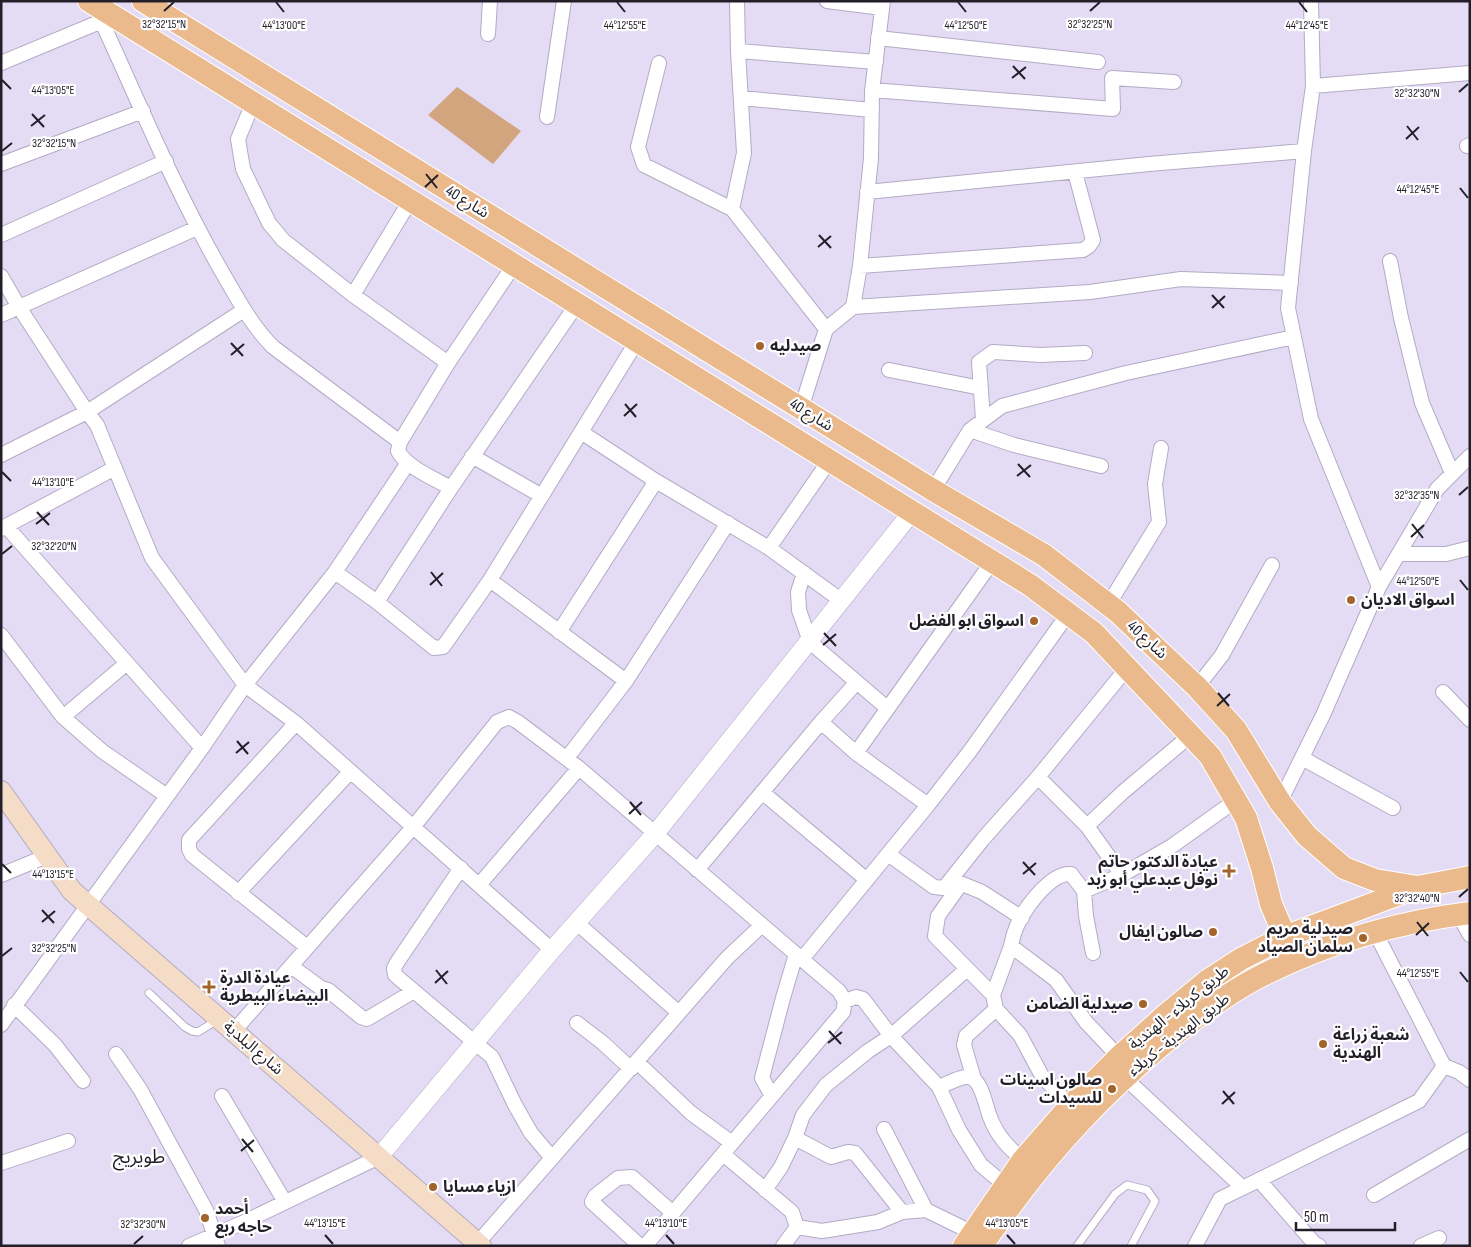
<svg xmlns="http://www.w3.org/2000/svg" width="1471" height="1247" font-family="'Sofia Sans Condensed','Noto Sans Arabic',sans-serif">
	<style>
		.park { fill: #d3a57f }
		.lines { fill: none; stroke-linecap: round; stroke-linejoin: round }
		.service-casing { stroke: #b3abc4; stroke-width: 9 }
		.minor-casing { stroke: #b3abc4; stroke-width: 16 }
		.tertiary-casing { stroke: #b3abc4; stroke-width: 19 }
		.secondary-casing { stroke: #b3abc4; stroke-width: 22 }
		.primary-casing { stroke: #fff; stroke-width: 24 }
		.service { stroke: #fff; stroke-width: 7 }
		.minor { stroke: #fff; stroke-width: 14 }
		.tertiary { stroke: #fff; stroke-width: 18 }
		.secondary { stroke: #f5dcc6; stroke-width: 20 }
		.primary { stroke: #ebba8c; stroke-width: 22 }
		.ticks { fill: none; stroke: #221f28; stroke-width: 2 }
		.poi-dot { fill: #a2642a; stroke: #fff; stroke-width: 2 }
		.labels { text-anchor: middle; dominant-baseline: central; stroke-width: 4.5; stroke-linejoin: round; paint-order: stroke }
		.street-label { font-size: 16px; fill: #221f28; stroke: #fff }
		.poi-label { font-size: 16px; font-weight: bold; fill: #221f28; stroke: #fff; text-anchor: start }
		.quarter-label { font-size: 19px; fill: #221f28; stroke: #fff }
		.ticks-label { font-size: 12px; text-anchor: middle; fill: #221f28; stroke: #fff; stroke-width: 4.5; stroke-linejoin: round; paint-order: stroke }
	</style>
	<rect width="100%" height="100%" fill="#e4dbf5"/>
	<!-- park -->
	<path class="park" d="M 457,87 L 521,131 L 493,164 L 428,115 Z"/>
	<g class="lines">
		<!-- service casing -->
		<g class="service-casing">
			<path id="service" d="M 149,993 L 185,1027 L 192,1031 L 198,1032 L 217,1020
				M 1077,1246 L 1115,1194 L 1127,1185 L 1147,1190 L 1155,1201 L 1131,1246"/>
		</g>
		<!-- minor casing -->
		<g class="minor-casing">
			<path id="minor" d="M 737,1 L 738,51 L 744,153 L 732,209 L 826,329
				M 827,1 L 882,8
				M 1311,1 L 1313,86 L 1304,151 L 1288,308 L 1311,419 L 1379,587
				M 95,7 C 136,95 173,187 222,272 C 237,298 252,326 273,347 L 400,442
				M 488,34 L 490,1
				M 878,38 L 1098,62
				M 738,51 L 876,62
				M 1,63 L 102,21
				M 659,63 L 638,147 L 644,165 L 732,209
				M 1313,86 L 1470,73
				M 872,90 L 1113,109 L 1112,78 L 1174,82
				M 741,98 L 872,110
				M 253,103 L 238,139 L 243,169 L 269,223 L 283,240 L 353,295 L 448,363
				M 547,117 L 564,1
				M 1467,146 L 1470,145
				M 1,164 L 143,111
				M 867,192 L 1149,164 L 1304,151
				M 1,235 L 166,161
				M 1390,261 L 1401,318 L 1422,403 L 1452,473
				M 860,266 L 1083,250 L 1089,246 L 1093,240 L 1075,172
				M 1,276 L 19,307 L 87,412 L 97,425 L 152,558 L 245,685 L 296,723 L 552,950
				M 353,295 L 410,201
				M 853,307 L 1090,292 L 1181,279 L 1291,283
				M 1,315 L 197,228
				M 889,370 L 981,388
				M 801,409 L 826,329 L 853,307 L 860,266 L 871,158 L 872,91 L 883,1
				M 983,420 L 979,362 L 993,352 L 1041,355 L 1085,353
				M 970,430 L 1014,445 L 1101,466
				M 581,432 L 656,481 L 769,548 L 842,601
				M 1,455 L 87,412 L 244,310
				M 472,456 L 542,496
				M 451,488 C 435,479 406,467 398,451 L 400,442 L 448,363 L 514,265
				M 933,490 L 970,430 L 1002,406 L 1126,373 L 1294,337
				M 6,526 L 115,468
				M 1,529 L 6,526 L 202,748
				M 769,548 L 829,461
				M 1399,554 L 1446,554 L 1470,548
				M 335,572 L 377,602 L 434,648 L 443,647 L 490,580 L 637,341
				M 804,573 L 798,592 L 799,610 L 810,642 L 887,708
				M 490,580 L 626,681
				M 377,602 L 451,488 L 577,304
				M 1108,605 L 1159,522 L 1155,484 L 1161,448
				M 559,632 L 656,481
				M 1,635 L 63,717 L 102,751 L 167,796
				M 1197,687 L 1222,655 L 1272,565
				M 1443,692 L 1470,720
				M 63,717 L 127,663
				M 821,722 L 856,753 L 928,805
				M 296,723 L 189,840 L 189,849 L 192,855 L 307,947
				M 856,753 L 992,562
				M 567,758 L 626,681 L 728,523
				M 1302,758 L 1393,808
				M 1038,777 L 1087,826 L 1122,875
				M 762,792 L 867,880
				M 1280,802 L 1323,715 L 1379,587 L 1437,489 L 1470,456
				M 1087,826 L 1123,792 L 1191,735
				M 888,854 L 934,887 L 944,888 L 983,839 L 1038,777 L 1127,668
				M 461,868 L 398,961 L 394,968 L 395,975 L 492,1057 L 515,1105 L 531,1133 L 552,1158
				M 697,870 L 821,722 L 857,682
				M 1,875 L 47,856
				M 955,881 L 982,892 L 1022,918
				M 961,884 L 938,916 L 935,936 L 993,995 L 996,1009 L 1020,1035 L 1042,1076 L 1070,1106
				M 479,885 L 579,768
				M 1084,891 L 1122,875 L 1172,846 L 1235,801
				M 238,893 L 350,772
				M 1458,914 L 1470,935
				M 577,923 L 679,1013
				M 1093,953 L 1086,916 L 1084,891 L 1071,874 C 1050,872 1021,912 1015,931 C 1013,936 1012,941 1011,946 L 1056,980 L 1086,1022 L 1119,1057
				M 802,959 L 928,805 L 970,751 L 1068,614
				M 291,966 L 321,988 L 328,990 L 361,1017 L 367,1019 L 414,991
				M 993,995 L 1011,946
				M 845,1001 L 856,997 L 863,999 L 891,1036 L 939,1087 L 959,1130 L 981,1165 L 1005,1185
				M 14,1005 L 55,1045 L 83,1081
				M 577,1023 L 603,1043 L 631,1069
				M 1,1025 L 202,748 L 245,685 L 335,572 L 408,463
				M 234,1031 L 414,826 L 497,722 L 509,717 L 518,722 L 579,768 L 839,991 L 845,1001 L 843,1012 L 645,1246
				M 116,1054 L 140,1089 L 206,1210 L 218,1246
				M 637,1062 L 691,1113 L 732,1143
				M 1444,1066 L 1459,1072 L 1470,1080
				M 1124,1077 L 1243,1188
				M 974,1079 L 964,1045 L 966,1036 L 996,1009
				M 939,1087 C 948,1084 963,1074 972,1078 C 982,1083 986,1107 990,1117 C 997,1136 1008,1147 1023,1160
				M 222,1096 L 285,1202
				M 772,1096 L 762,1078 L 783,998 L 796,954
				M 884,1129 L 926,1210
				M 795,1138 L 831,1157 L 848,1152 L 855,1153 L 902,1212
				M 723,1154 L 792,1212 L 797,1227 L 783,1246
				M 1,1163 L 68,1141
				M 1259,1180 L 1314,1243 L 1319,1246
				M 765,1190 L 781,1167 L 795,1138 L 803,1115 L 826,1085 L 868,1051 L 891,1036 L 967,969
				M 1374,1195 L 1470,1139
				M 797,1227 L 822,1231 L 878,1222 L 902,1212 L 926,1210 L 973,1233
				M 189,1246 L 242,1223 L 379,1157
				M 475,1246 L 727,958 L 762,925
				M 640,1246 L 592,1202 L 595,1196 L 618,1178 L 632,1177 L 673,1213
				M 1195,1246 L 1220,1199 L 1419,1101 L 1444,1066 L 1375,932
				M 1421,1246 L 1439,1238"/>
		</g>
		<!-- tertiary casing -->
		<g class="tertiary-casing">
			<path id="tertiary" d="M 379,1157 L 552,950 L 655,834 L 912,512"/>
		</g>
		<!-- secondary casing -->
		<g class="secondary-casing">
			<path id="secondary" d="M 1,791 L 72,891 L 481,1246"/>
		</g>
		<!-- primary casing -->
		<g class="primary-casing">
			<path id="primary" d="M 89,1 L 1030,585 L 1094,633 L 1210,756 L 1246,818 L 1262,868 L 1271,904 L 1295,960
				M 143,1 L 933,490 L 1044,555 L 1118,612 L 1197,687 L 1236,730 L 1280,802 L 1307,836 L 1344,868 L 1375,880 L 1418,887
				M 984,1243 C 993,1228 1005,1214 1015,1200 C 1059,1141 1102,1096 1158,1048 C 1188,1023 1221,997 1257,978 C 1323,944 1397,922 1470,913
				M 964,1246 L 1023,1160 L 1070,1106 L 1119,1057 L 1168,1013 L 1207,981 L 1241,959 L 1284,937 L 1418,887 L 1470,877"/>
		</g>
		<!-- service -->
		<use href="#service" class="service"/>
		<!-- minor -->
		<use href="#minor" class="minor"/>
		<!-- tertiary -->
		<use href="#tertiary" class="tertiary"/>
		<!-- secondary -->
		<use href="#secondary" class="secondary"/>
		<!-- primary -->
		<use href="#primary" class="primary"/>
	</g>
	<!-- ticks -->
	<path class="ticks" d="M 276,2 L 284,12M 617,2 L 625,12M 958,2 L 966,12M 1299,2 L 1307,12M 164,11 L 174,2M 1090,11 L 1100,2M 1013,66 L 1025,79M 1012,78 L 1026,67M 2,80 L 11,89M 1459,92 L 1468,84M 32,114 L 44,127M 31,126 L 45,115M 1407,126 L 1418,140M 1406,139 L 1419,127M 2,151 L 12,143M 426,174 L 437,188M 425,187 L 438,175M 1460,188 L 1468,198M 819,235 L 831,248M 818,247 L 831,236M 1212,295 L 1224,308M 1212,308 L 1225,296M 231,343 L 243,356M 231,355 L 244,344M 625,404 L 636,417M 624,416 L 637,404M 1018,464 L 1030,477M 2,472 L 11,481M 1017,476 L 1031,465M 1459,495 L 1468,487M 37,512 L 49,525M 36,524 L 50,513M 1412,524 L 1423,538M 1411,537 L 1424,525M 2,554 L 12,546M 431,572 L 442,586M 1460,580 L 1468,590M 430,585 L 443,573M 824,633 L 836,646M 823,645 L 836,634M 1218,693 L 1229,706M 1217,706 L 1230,694M 237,741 L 248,754M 236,753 L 249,742M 630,802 L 641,815M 629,814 L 642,802M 1023,862 L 1035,875M 2,864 L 11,873M 1023,874 L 1036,863M 1459,897 L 1468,889M 42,910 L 54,923M 42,922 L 55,911M 1417,922 L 1428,936M 1416,935 L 1429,923M 2,956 L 12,948M 436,970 L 447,984M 1460,972 L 1468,982M 435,983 L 448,971M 829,1031 L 841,1044M 828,1043 L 842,1032M 1223,1091 L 1234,1104M 1222,1104 L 1235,1092M 242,1139 L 253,1152M 241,1151 L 254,1140M 325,1235 L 333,1244M 666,1235 L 674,1244M 1007,1235 L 1015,1244M 134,1244 L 143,1236"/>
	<!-- markers -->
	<g class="poi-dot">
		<circle cx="760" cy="346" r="5"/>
		<circle cx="1351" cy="600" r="5"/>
		<circle cx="1034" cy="621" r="5"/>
		<path d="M1226.5 863.5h5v5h5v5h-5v5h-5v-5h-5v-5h5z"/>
		<circle cx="1213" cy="932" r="5"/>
		<circle cx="1363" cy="938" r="5"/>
		<path d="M206.5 979.5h5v5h5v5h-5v5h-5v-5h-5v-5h5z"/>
		<circle cx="1143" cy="1004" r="5"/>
		<circle cx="1323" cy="1044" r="5"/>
		<circle cx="1112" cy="1089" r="5"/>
		<circle cx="433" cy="1187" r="5"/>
		<circle cx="205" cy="1218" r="5"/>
	</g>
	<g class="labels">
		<!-- street labels -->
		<g class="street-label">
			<text transform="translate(467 202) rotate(32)">شارع 40</text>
			<text transform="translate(811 415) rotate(32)">شارع 40</text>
			<text transform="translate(1147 640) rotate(43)">شارع 40</text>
			<text transform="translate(1179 1008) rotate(-39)">طريق كربلاء - الهندية</text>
			<text transform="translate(1179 1035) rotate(-38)">طريق الهندية - كربلاء</text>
			<text transform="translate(253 1048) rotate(41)">شارع البلدية</text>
		</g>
		<!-- poi labels -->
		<g class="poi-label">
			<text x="770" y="346">صيدليه</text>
			<text x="1361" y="600">اسواق الاديان</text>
			<text x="1024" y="621" text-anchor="end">اسواق ابو الفضل</text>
			<text x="1218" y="862" text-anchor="end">عيادة الدكتور حاتم<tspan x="1218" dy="18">نوفل عبدعلي أبو زبد</tspan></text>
			<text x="1353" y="929" text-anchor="end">صيدلية مريم<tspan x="1353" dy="18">سلمان الصياد</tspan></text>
			<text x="1203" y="932" text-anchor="end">صالون ايفال</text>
			<text x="220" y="978">عيادة الدرة<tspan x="220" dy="18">البيضاء البيطرية</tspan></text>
			<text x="1133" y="1004" text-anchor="end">صيدلية الضامن</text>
			<text x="1333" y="1035">شعبة زراعة<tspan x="1333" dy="18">الهندية</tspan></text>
			<text x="1102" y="1080" text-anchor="end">صالون اسينات<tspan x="1102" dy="18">للسيدات</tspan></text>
			<text x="443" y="1187">ازياء مسايا</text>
			<text x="215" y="1209">أحمد<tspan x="215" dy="18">حاجه ربع</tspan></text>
		</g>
		<!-- quarter labels -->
		<g class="quarter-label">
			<text x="139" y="1157">طويريج</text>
		</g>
	</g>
	<g class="ticks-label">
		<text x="164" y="28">32°32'15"N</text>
		<text x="1090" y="28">32°32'25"N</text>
		<text x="1307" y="29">44°12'45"E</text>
		<text x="284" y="29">44°13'00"E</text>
		<text x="625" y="29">44°12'55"E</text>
		<text x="966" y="29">44°12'50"E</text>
		<text x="53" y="94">44°13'05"E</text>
		<text x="1417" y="97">32°32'30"N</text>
		<text x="54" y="147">32°32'15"N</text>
		<text x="1418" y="193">44°12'45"E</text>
		<text x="53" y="486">44°13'10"E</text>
		<text x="1417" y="499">32°32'35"N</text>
		<text x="54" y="550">32°32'20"N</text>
		<text x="1418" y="585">44°12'50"E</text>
		<text x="53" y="878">44°13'15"E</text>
		<text x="1417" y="902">32°32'40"N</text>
		<text x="54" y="952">32°32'25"N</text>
		<text x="1418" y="977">44°12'55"E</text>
		<text x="325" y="1227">44°13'15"E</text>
		<text x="666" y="1227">44°13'10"E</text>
		<text x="1007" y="1227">44°13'05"E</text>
		<text x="143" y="1228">32°32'30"N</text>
	</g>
	<!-- border -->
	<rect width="1471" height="1247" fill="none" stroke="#221f28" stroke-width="5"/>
	<!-- scale -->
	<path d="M1296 1222v8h99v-8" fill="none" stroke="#221f28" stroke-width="2.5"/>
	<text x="1304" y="1222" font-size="15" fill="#221f28" stroke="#ffffff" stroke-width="4" paint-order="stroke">50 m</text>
</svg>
